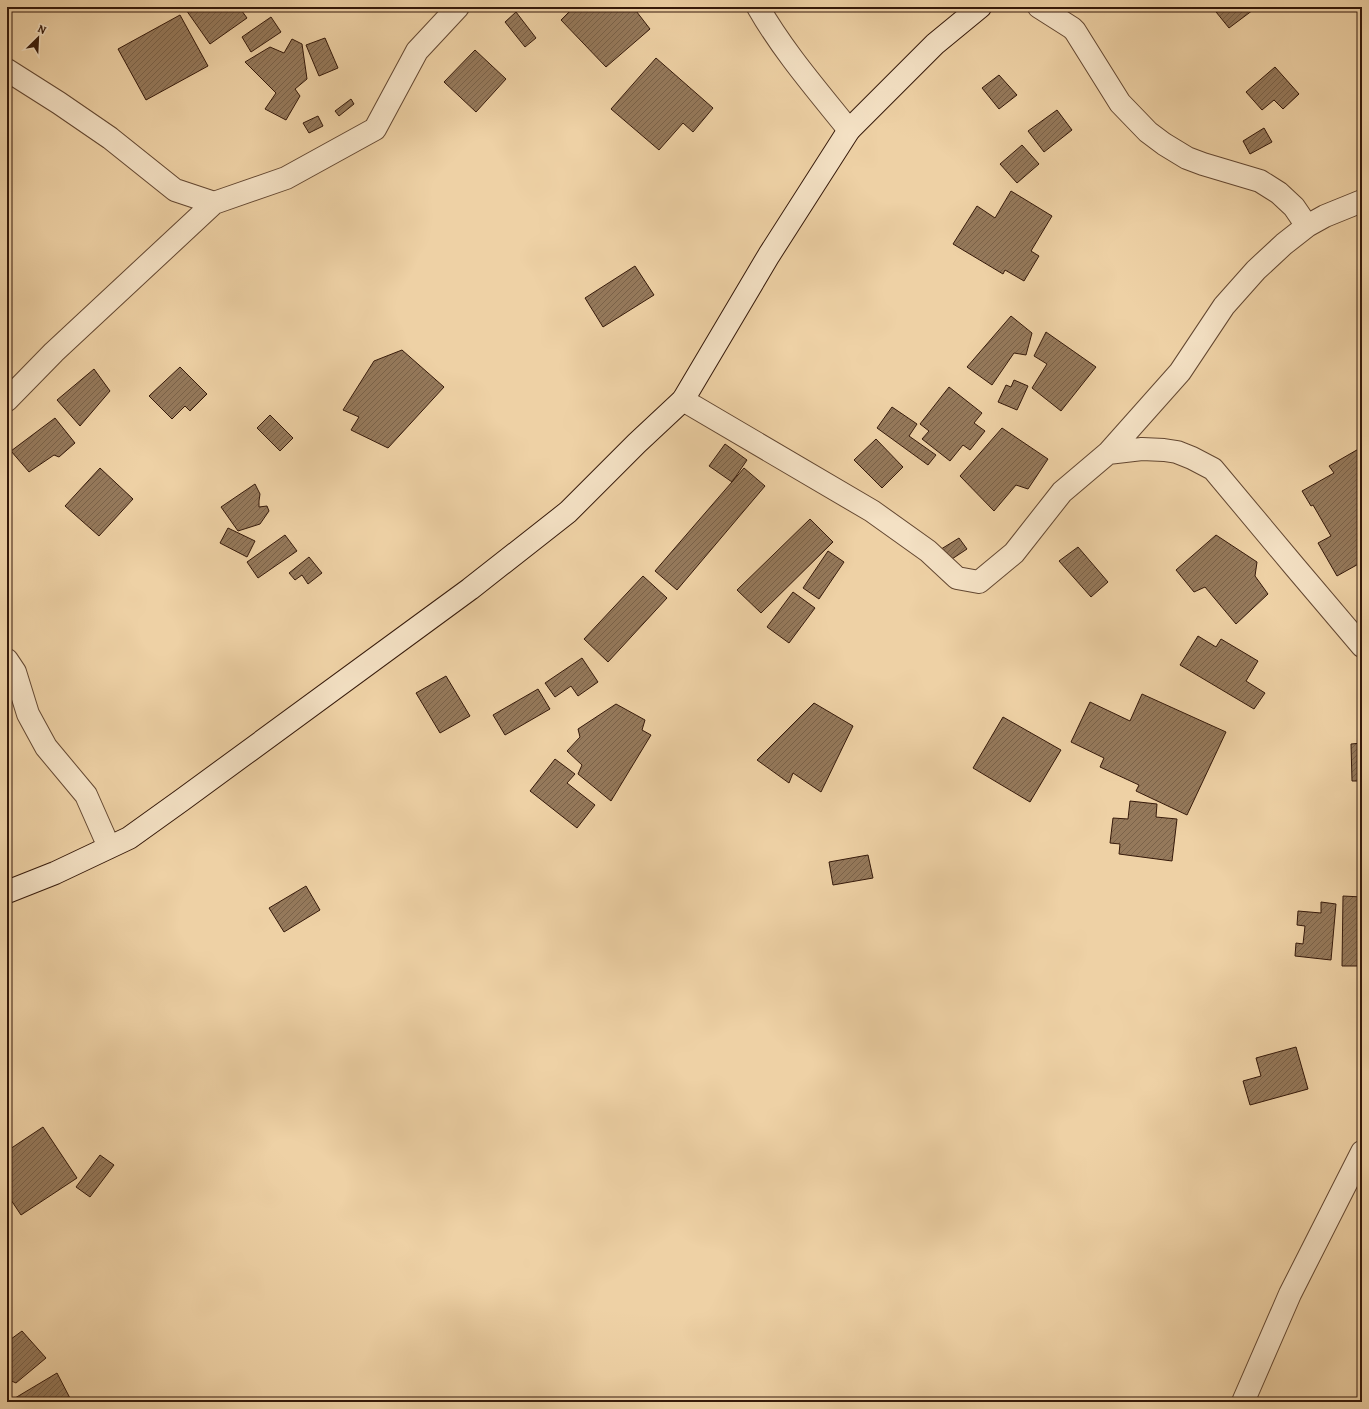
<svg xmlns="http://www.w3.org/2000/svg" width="1369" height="1409" font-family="Alegreya,serif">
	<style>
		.building { fill: url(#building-hatch); stroke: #35190a }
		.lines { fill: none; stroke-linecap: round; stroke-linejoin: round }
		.minor-casing { stroke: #634731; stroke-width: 24 }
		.secondary-casing { stroke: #35190a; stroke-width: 24 }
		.minor { stroke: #f4e1c4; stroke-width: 22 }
		.secondary { stroke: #f4e1c4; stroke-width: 22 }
	</style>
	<defs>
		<pattern id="building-hatch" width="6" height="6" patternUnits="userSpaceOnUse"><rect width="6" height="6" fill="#95795b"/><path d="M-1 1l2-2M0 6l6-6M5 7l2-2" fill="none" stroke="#7a6249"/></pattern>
	</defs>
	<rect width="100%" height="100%" fill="#eed1a5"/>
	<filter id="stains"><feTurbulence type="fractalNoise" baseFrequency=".005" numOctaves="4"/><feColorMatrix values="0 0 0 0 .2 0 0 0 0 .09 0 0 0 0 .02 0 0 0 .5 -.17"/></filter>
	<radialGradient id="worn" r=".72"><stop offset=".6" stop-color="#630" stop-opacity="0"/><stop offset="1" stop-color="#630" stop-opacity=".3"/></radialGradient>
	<!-- building -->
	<path class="building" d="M 71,7 L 81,7 L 73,11 Z
		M 184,7 L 239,7 L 247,18 L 210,44 Z
		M 574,7 L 589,7 L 593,10 L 597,7 L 633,7 L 650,29 L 606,67 L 561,20 Z
		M 1212,7 L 1257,7 L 1229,28 Z
		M 516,12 L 536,38 L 525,47 L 505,22 Z
		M 180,15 L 208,66 L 146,100 L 118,49 Z
		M 271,17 L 281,32 L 251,52 L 242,37 Z
		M 325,38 L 338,68 L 319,76 L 306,45 Z
		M 292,39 L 302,44 L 307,79 L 295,89 L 300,96 L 286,120 L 265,109 L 276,93 L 245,62 L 270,47 L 284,53 Z
		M 475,50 L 506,79 L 476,112 L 444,82 Z
		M 656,58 L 713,108 L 693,132 L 683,123 L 659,150 L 611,109 Z
		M 1275,67 L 1299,94 L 1283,109 L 1274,100 L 1262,110 L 1246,92 Z
		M 999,75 L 1017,95 L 999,109 L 982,88 Z
		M 351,99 L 354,104 L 339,116 L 335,111 Z
		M 1057,110 L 1072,130 L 1044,152 L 1028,131 Z
		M 318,116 L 323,126 L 309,133 L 303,123 Z
		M 1264,128 L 1272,142 L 1250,154 L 1243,141 Z
		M 1022,145 L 1039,164 L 1017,183 L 1000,164 Z
		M 1011,191 L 1052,216 L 1031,251 L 1039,256 L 1024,281 L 1005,270 L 1003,274 L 953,244 L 977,206 L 995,218 Z
		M 635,266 L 654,295 L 603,327 L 585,298 Z
		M 1011,316 L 1032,333 L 1026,355 L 1014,353 L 992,385 L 967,367 Z
		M 1046,332 L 1096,367 L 1061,411 L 1032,388 L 1047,364 L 1034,356 Z
		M 402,350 L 444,387 L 388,448 L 351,430 L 359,417 L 343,410 L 374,361 Z
		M 180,367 L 207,394 L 190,411 L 185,406 L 172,419 L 149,396 Z
		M 94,369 L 110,391 L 80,426 L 57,400 Z
		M 1014,380 L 1028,386 L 1017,410 L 998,402 L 1006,385 L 1011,387 Z
		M 949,387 L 982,413 L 974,423 L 985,431 L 970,450 L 963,445 L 950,461 L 922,439 L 929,431 L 920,424 Z
		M 892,407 L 917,424 L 909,436 L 936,455 L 928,465 L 877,428 Z
		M 270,415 L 293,438 L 280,451 L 257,428 Z
		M 55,418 L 75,443 L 59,457 L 54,455 L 29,472 L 11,451 Z
		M 1002,428 L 1048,459 L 1028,489 L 1016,485 L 994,511 L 960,476 Z
		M 876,439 L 903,467 L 882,488 L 854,460 Z
		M 725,444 L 747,460 L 732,482 L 709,466 Z
		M 1362,447 L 1362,562 L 1337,576 L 1318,543 L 1331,536 L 1313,505 L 1311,506 L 1302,491 L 1334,473 L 1329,466 Z
		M 100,468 L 133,499 L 99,536 L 65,506 Z
		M 744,468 L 765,486 L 677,590 L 655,571 Z
		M 255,484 L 260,494 L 259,501 L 259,507 L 267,506 L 269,511 L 260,524 L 238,531 L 221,507 Z
		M 810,519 L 833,542 L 761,613 L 737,590 Z
		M 228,528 L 255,541 L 247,557 L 220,543 Z
		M 285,535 L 297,551 L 258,578 L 247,562 Z
		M 1216,535 L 1257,562 L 1255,576 L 1268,594 L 1236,624 L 1205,587 L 1194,592 L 1176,570 Z
		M 959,538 L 967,549 L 946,563 L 938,551 Z
		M 1078,547 L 1108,582 L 1091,597 L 1059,561 Z
		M 828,551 L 844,562 L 819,599 L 803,588 Z
		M 309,557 L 322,573 L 308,584 L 302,575 L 295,580 L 289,573 Z
		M 643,576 L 667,598 L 608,662 L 584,639 Z
		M 793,592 L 815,608 L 789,643 L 767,627 Z
		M 1198,636 L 1216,647 L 1221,639 L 1258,661 L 1246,681 L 1265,693 L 1254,709 L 1180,665 Z
		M 582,658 L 598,682 L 578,696 L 571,686 L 555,697 L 545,683 Z
		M 446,676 L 470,716 L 440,733 L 416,693 Z
		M 538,689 L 550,709 L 505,735 L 493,715 Z
		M 1142,694 L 1226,732 L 1187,815 L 1136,791 L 1139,785 L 1100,767 L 1104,758 L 1071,742 L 1090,702 L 1130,721 Z
		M 814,703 L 853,726 L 821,792 L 793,773 L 789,783 L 757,760 Z
		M 616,704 L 645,720 L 642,730 L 651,735 L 611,801 L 578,774 L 582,765 L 567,751 L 580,737 L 578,729 Z
		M 1003,717 L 1061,750 L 1030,802 L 973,768 Z
		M 1362,743 L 1362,781 L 1352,781 L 1351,744 Z
		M 555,759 L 575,774 L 567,783 L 595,805 L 577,828 L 530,791 Z
		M 1130,801 L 1157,804 L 1156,817 L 1177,819 L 1172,861 L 1119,854 L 1120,844 L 1110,843 L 1113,818 L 1128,819 Z
		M 868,855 L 873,878 L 833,885 L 829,862 Z
		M 306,886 L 320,910 L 284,932 L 269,908 Z
		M 1343,896 L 1362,897 L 1362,966 L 1342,966 Z
		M 1321,902 L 1336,904 L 1331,960 L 1295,956 L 1296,943 L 1303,944 L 1305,926 L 1297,925 L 1298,911 L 1321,913 Z
		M 1296,1047 L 1308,1089 L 1250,1105 L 1243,1081 L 1261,1076 L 1256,1058 Z
		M 43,1127 L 77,1178 L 21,1215 L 7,1194 L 7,1151 Z
		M 100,1155 L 114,1165 L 90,1197 L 76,1187 Z
		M 22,1331 L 46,1358 L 16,1383 L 7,1379 L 7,1342 Z
		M 57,1373 L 72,1402 L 9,1402 L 10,1401 Z"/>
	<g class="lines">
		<!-- minor casing -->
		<g class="minor-casing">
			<path id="minor" d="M 758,7 C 783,51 817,90 849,130
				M 1039,7 L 1072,28 L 1075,31 L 1120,103 L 1148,132 L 1164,144 L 1187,158 L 1203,164 L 1260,181 L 1279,193 L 1294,207 L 1307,226
				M 7,70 L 59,103 L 110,138 L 175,190 L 214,203 L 286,178 L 375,129 L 417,51 L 458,7
				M 7,400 L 54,352 L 214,203
				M 683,400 L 872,511 L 928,551 L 957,578 L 979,582 L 1014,553 L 1062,492 L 1108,453 L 1180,372 L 1224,306 L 1256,270 L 1284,244 L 1307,226 L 1325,216 L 1362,201
				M 1108,453 L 1142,449 L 1164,450 L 1177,452 L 1192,458 L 1213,469 L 1295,567 L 1362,646
				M 7,660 L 15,672 L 28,714 L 46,747 L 86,795 L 109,847
				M 1243,1402 L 1290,1294 L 1362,1152"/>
		</g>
		<!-- secondary casing -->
		<g class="secondary-casing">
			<path id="secondary" d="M 7,892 L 55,873 L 129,838 L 182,800 L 470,589 L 568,512 L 637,443 L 683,400 L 769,255 L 849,130 L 935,44 L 980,7"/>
		</g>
		<!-- minor -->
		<use href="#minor" class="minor"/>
		<!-- secondary -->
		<use href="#secondary" class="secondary"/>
	</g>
	<!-- margin -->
	<rect width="1369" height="1409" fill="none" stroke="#eed1a5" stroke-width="24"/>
	<rect x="8" y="8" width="1353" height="1393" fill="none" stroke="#35190a" stroke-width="2"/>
	<rect x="12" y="12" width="1345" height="1385" fill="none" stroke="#35190a"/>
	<!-- north arrow -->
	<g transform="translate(38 38) rotate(24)" stroke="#f4e1c4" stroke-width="3" paint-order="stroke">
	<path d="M0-3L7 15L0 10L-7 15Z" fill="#35190a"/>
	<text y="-6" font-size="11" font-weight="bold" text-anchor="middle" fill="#35190a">N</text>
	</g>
	<rect width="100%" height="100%" filter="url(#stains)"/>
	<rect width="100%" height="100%" fill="url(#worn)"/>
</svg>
